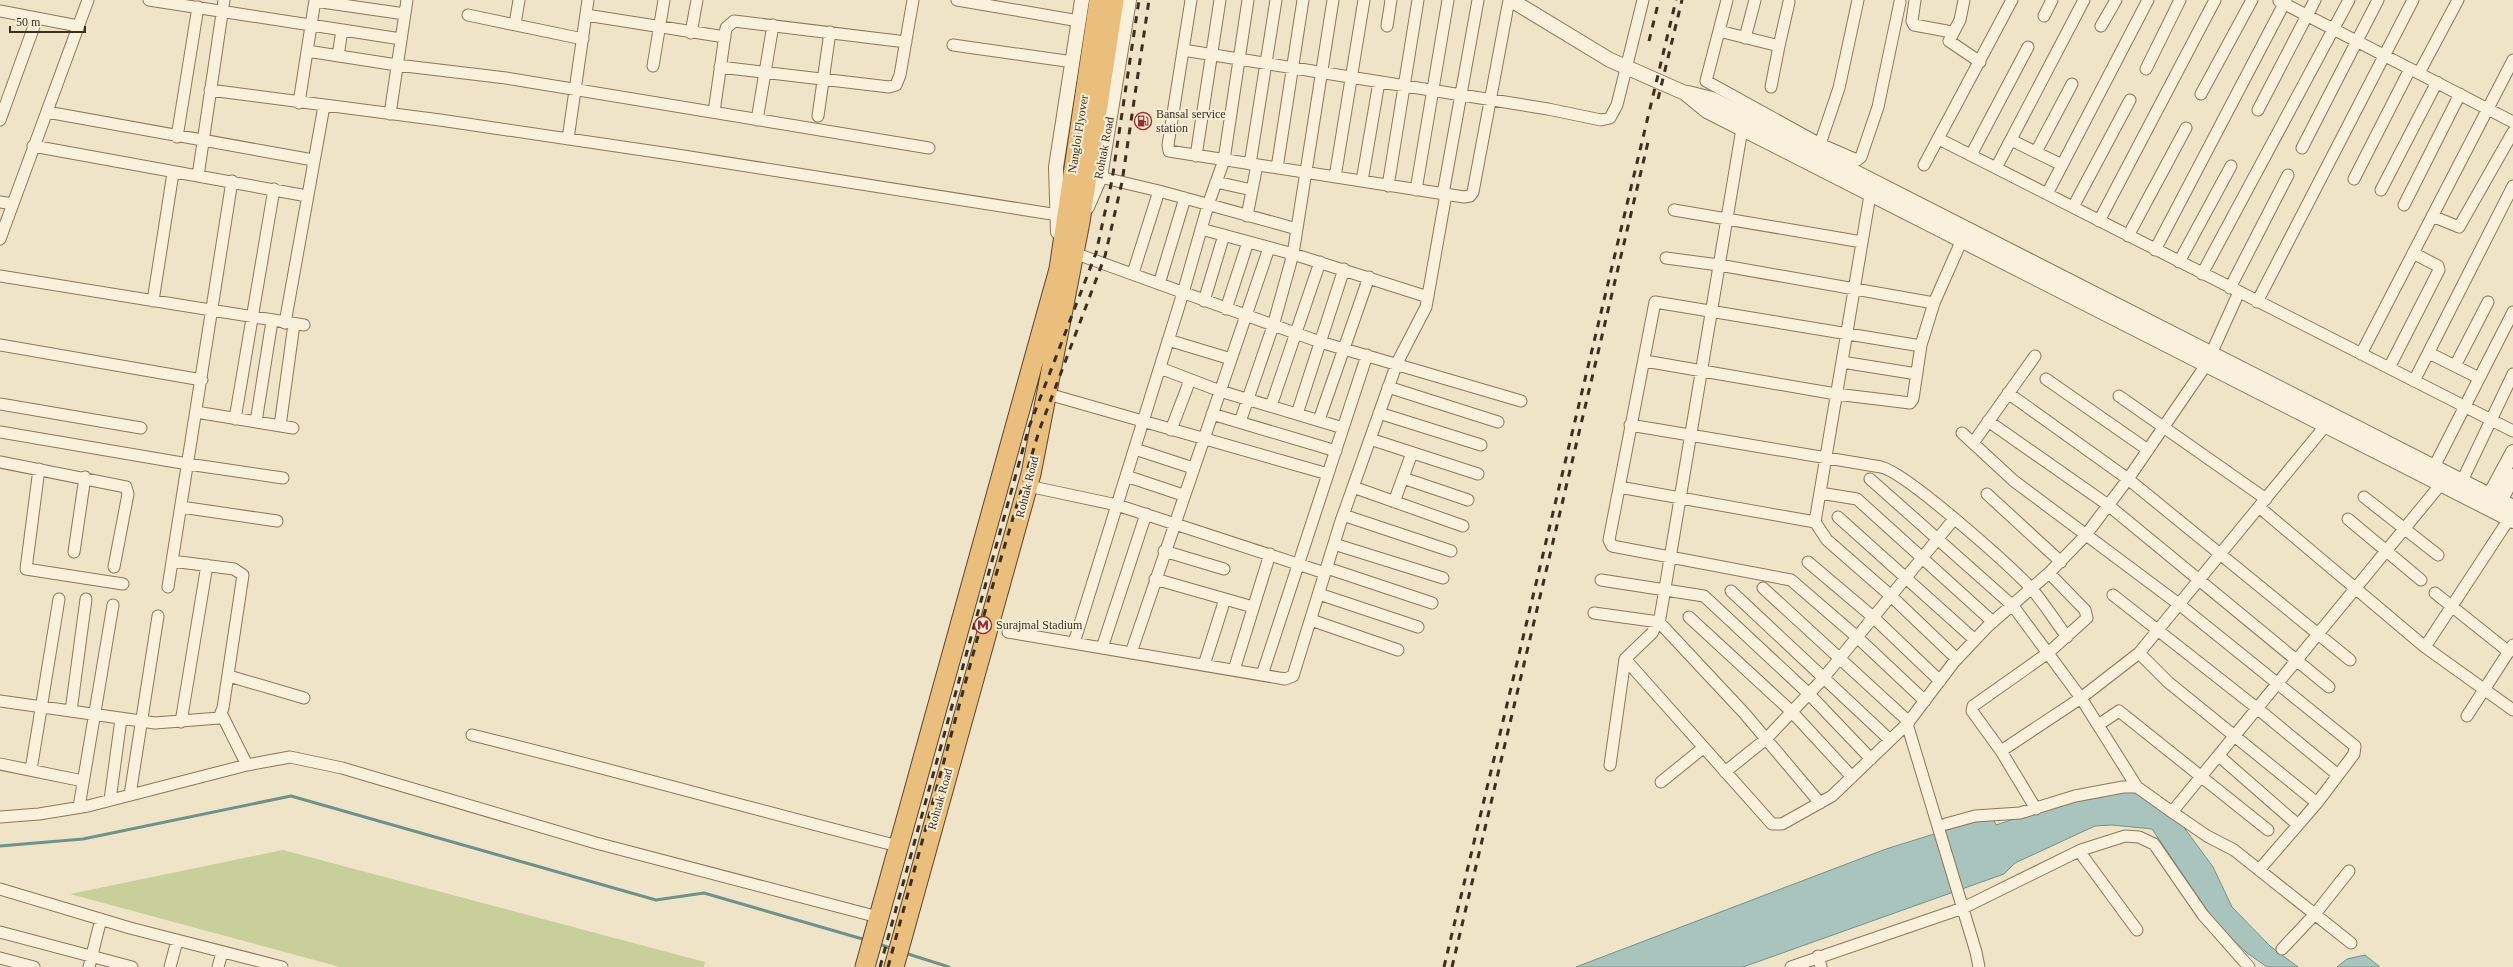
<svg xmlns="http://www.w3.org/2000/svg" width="2513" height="967" font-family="'Times New Roman',serif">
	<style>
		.green { fill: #c9cf9b }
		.water { fill: #a9c4bc; stroke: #6f938a }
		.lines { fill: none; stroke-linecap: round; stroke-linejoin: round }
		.stream { stroke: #6f938a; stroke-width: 3 }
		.minor-casing { stroke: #8d765c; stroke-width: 13 }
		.tertiary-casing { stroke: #8d765c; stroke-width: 16 }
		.trunk-casing { stroke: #5b4430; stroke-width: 21 }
		.minor { stroke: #faf1dc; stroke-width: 11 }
		.tertiary { stroke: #faf1dc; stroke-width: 14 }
		.trunk { stroke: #eabe7c; stroke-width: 19 }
		.rail { stroke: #3d2e20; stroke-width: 3; stroke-dasharray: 7 7; stroke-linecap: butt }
		.labels { text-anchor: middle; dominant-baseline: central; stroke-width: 4; stroke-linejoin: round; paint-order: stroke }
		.poi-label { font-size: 12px; fill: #3d2e20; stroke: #f7eed8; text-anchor: start }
		.street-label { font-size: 12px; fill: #3d2e20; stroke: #f7eed8 }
	</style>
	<rect width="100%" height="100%" fill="#f0e4c8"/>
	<!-- green -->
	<path class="green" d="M 283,850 L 705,962 L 704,967 L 340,967 L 70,894 Z"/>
	<!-- water -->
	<path class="water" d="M 2126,788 L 2152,798 L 2180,822 L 2213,867 L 2232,907 L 2270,946 L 2298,967 L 2267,967 L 2247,953 L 2215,922 L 2152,829 L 2112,825 L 2095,826 L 2015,863 L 2004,874 L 1743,967 L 1576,967 L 1886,849 L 1992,816 L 1996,825 L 2085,795 Z
		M 2365,955 L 2380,967 L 2337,967 L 2347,959 Z"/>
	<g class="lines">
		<!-- stream -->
		<path class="stream" d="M 0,846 L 83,839 L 291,796 L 656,900 L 704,893 L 866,940
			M 879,944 L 893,949
			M 905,953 L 949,967"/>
		<!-- minor casing -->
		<g class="minor-casing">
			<path id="minor" d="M 149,0 L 401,39
				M 957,0 L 1079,21
				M 1191,0 L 1168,145 L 1169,151 L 1464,197 L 1470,196 L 1473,192 L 1509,0
				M 1727,0 L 1706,81 L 1820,144 L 1857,160 L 1861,157 L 1878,107 L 1900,2
				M 1915,0 L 1912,21 L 1914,25 L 1952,32
				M 1964,0 L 1960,20 L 1949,41 L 1980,62
				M 315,1 L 405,14
				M 2279,1 L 2513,122
				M 0,11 L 78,26
				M 468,15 L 583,39
				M 586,15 L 725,37
				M 2044,16 L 2052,0
				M 515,24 L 519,0
				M 1387,26 L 1391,0
				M 2101,26 L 2116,0
				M 1719,31 L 1779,46 L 1789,2
				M 691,33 L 697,0
				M 1745,38 L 1755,0
				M 953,45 L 1073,62
				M 1183,50 L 1548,109 L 1601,120 L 1610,118 L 1617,105 L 1643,0
				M 307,51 L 397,65 L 506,78 L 929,148
				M 338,56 L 342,30
				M 653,66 L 664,0
				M 720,67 L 889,87 L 896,85 L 900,75 L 913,0
				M 2146,69 L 2180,0
				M 2419,73 L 2458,0
				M 1771,87 L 1779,46
				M 210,90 L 440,120 L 677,155 L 1058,215
				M 2201,94 L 2252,0
				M 299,103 L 315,0
				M 2258,110 L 2315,0
				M 47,112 L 313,160
				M 714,112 L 726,28 L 734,21 L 906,42
				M 390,114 L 407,0
				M 818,116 L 830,32
				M 0,120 L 37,18
				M 757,120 L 773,25
				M 177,137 L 198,7
				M 568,139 L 588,0
				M 1939,139 L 2513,431
				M 2011,140 L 2062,165
				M 1820,144 L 1839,88 L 1858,0
				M 33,146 L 307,196
				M 2302,148 L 2378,0
				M 2036,152 L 2072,84
				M 1971,155 L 2028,47
				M 1196,156 L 1220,0
				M 1250,164 L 1276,0
				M 1924,165 L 2012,0
				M 1277,168 L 1303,0
				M 1996,168 L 2084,0
				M 198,176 L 224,0
				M 1100,177 L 1159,191 L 1297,229
				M 1335,177 L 1364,0
				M 2354,179 L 2410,69
				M 1362,181 L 1379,82
				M 1216,182 L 1252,190
				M 1388,186 L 1418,0
				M 1416,190 L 1448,0
				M 2381,190 L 2437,82
				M 1443,194 L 1478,0
				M 2047,194 L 2148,0
				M 0,202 L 13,204
				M 2404,205 L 2460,94
				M 2073,207 L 2130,100
				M 1674,210 L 1862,242
				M 1247,216 L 1257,165
				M 2432,216 L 2459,227 L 2513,132
				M 2099,221 L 2215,0
				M 1201,229 L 1293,254 L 1428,297
				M 2128,236 L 2186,128
				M 0,239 L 88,0
				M 2155,250 L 2286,0
				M 1074,253 L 1320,342 L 1521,401
				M 1666,258 L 1719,265 L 1934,303
				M 2179,262 L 2231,166
				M 1133,273 L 1159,191
				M 2202,274 L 2349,0
				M 0,276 L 304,325
				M 1159,284 L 1185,198
				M 2230,288 L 2288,175
				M 153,301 L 173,173
				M 1204,301 L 1224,235
				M 2257,302 L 2413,0
				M 1226,309 L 1248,242
				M 285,323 L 324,106
				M 1168,340 L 1231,359
				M 0,345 L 202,380
				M 1921,346 L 1655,302 L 1609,540 L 1612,546 L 1791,580 L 1857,637 L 1925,701
				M 2429,353 L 2479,378
				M 2361,354 L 2513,60
				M 1645,361 L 1836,394 L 1910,403 L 1913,399 L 1921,345 L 1934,303 L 1961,242
				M 1842,362 L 1917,374
				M 2455,366 L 2488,302
				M 1160,368 L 1220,391 L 1343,428
				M 2389,368 L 2439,270 L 2438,266 L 2413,253
				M 2046,379 L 2148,450
				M 2414,381 L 2513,186
				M 1388,387 L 1498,422
				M 2008,393 L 2128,479 L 2350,660
				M 1048,394 L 1328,474
				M 2119,396 L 2266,499
				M 0,404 L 141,428
				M 1271,406 L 1320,262
				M 196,412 L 293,428
				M 1379,413 L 1481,445
				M 1212,414 L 1336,451
				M 1297,414 L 1344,269
				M 235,419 L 274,189
				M 1319,420 L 1369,277
				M 1988,421 L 2108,505 L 2329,687
				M 256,422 L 272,321
				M 1240,422 L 1273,326 L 1293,254 L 1333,0
				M 1630,425 L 1881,467 C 1907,473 2009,565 2031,588 C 2044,603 2055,621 2067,637
				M 280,426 L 294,324
				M 1171,430 L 1190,380
				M 0,432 L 188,464 L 283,478
				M 1962,433 L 2014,481 L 2180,605 L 2355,746 L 2354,754 L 2317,803 L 2259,870
				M 1370,439 L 1478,474
				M 1973,443 L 2035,356
				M 1135,449 L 1193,468
				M 0,462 L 126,487 L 128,494 L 114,567
				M 2434,467 L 2513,312
				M 39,469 L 26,569 L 123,584
				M 1126,476 L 1183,495
				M 1403,478 L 1468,500
				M 1870,479 L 2013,606 L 2081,698 L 2137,787
				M 2462,481 L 2513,374
				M 1028,486 L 1117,505 L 1325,573
				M 1353,487 L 1463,526
				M 1619,487 L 1815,522 L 1870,195
				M 1820,493 L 1857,499 L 1993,622
				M 1987,494 L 2061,562
				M 2364,497 L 2438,555
				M 1394,502 L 1412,453
				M 181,507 L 277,521
				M 2259,507 L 2425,647 L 2513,710
				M 1343,515 L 1451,551
				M 1838,517 L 1975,640
				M 2348,519 L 2421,580
				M 1815,522 L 1827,540 L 1891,596 L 1957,659
				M 1334,544 L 1443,578
				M 1164,551 L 1224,569
				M 74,552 L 85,477
				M 1808,562 L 1873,617 L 1940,681
				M 1327,568 L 1432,603
				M 1155,579 L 1253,607
				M 1601,580 L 1704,596 L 1809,694 L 1871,759
				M 168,587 L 232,181
				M 1763,588 L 1909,722
				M 1731,591 L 1890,740
				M 2435,593 L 2509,652
				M 1319,594 L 1418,627
				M 2113,595 L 2258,709 L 2338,775
				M 1594,613 L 1659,622 L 1745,714 L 1820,803
				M 1689,617 L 1792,712 L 1852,777
				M 1311,620 L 1398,650
				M 1008,632 L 1285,679 L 1293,676 L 1341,521 L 1397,363 L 1426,307 L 1446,194
				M 1074,643 L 1183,293 L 1208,205 L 1224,160 L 1248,0
				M 2425,647 L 2509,519
				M 1102,648 L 1146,514
				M 1131,653 L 1269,248
				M 2139,653 L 2168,682 L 2317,803
				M 1625,659 L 1772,824 L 1782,824 L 1832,796 L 1907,724 L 1954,662 L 1988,626 L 2049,573 L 2085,536 L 2128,479 L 2206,365 L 2239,292
				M 1204,665 L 1225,599
				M 1234,670 L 1270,554
				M 1262,675 L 1367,355
				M 229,676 L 304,698
				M 0,701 L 155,723 L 219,718 L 223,708 L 243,575 L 234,569 L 172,561
				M 71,711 L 86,599
				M 221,713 L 247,765
				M 2467,716 L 2513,645
				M 181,722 L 207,565
				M 1907,724 L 1976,952 L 1979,967
				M 2098,725 L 2119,711 L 2268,830
				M 472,735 C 615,770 756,810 898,846
				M 2001,751 L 1972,711 L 1973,706 L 2048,653 L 2087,618 L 2085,610 L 2049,573
				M 2219,756 L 2298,825
				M 0,764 L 83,781
				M 1610,765 L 1625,659 L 1652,633 L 1660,618 L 1742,129
				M 31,770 L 59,599
				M 1725,772 L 1766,739 L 1821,681 L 1954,519
				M 1661,782 L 1703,748
				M 130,795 L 158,616
				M 110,800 L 121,719
				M 79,807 L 113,605
				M 2036,809 L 2001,751 L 2081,698 L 2139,653 L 2326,425
				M 2172,812 L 2207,836 L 2234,850 L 2351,943
				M 0,817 L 39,814 L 88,806 L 247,765 L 290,757 L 342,768 L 596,843 L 878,917
				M 1946,824 L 1975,816 L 2020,813 L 2075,796 L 2123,787 L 2137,787 L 2172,812 L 2441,484
				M 2079,851 L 2137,930
				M 0,889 L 130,928 L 282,967
				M 0,932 L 132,967
				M 2282,949 L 2315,914 L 2349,871
				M 1818,956 L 1821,967
				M 0,958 L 34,967
				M 89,967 L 101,919
				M 170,967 L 177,941
				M 218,967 L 222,953
				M 1791,967 L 1963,908 L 2081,850 L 2125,836 L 2139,837 L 2154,844 L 2203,915 L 2249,967"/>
		</g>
		<!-- tertiary casing -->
		<g class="tertiary-casing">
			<path id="tertiary" d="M 1511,0 L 1610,60 L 1685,93 L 1707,111 L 2513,521
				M 1688,93 L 1712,99 L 2513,507
				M 1087,207 L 1100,177 L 1129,0
				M 1058,232 L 1056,167 L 1082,0
				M 2486,502 L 2513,452
				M 2496,509 L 2513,476"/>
		</g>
		<!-- trunk casing -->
		<g class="trunk-casing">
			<path id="trunk" d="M 865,967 L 1059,269 L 1099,0
				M 894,967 L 1031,474 L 1080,222 L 1114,0"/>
		</g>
		<!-- minor -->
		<use href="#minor" class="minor"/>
		<!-- tertiary -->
		<use href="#tertiary" class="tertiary"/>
		<!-- trunk -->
		<use href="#trunk" class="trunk"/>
		<!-- rail -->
		<path class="rail" d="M 1649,41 L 1659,0
			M 1658,99 L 1682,0
			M 880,967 L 1029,427 L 1096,253 L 1112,180 L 1139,0
			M 888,967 L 981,625 L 1039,431 L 1105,256 L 1122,182 L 1149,0
			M 1444,967 L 1676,0
			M 1452,967 L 1649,138"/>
	</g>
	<!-- icons -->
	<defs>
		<g id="fuel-ring" transform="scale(0.9)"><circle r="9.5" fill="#f7eed8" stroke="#9e2a2b" stroke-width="1.5"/><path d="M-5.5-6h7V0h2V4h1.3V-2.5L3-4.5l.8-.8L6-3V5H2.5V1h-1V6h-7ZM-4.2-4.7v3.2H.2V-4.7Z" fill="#9e2a2b"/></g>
		<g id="metro-ring" transform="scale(0.9)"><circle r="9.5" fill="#f7eed8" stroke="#9e2a2b" stroke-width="1.5"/><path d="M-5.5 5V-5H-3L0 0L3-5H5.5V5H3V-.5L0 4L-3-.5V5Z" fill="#9e2a2b"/></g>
	</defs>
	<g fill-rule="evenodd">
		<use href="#fuel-ring" x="1143" y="121"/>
		<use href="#metro-ring" x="983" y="625"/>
	</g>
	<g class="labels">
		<!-- poi labels -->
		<g class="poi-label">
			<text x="1156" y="114">Bansal service<tspan x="1156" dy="14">station</tspan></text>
			<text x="996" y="625">Surajmal Stadium</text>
		</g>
		<!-- street labels -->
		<g class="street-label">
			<text transform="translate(1078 134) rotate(-81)">Nangloi Flyover</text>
			<text transform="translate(1104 148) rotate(-79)">Rohtak Road</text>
			<text transform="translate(1027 487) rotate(-76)">Rohtak Road</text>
			<text transform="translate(940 799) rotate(-74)">Rohtak Road</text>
		</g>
	</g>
	<!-- scale -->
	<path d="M10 26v6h75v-6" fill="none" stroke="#3d2e20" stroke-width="2"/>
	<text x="16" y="26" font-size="12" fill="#3d2e20" stroke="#f7eed8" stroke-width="3" paint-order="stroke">50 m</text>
</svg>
